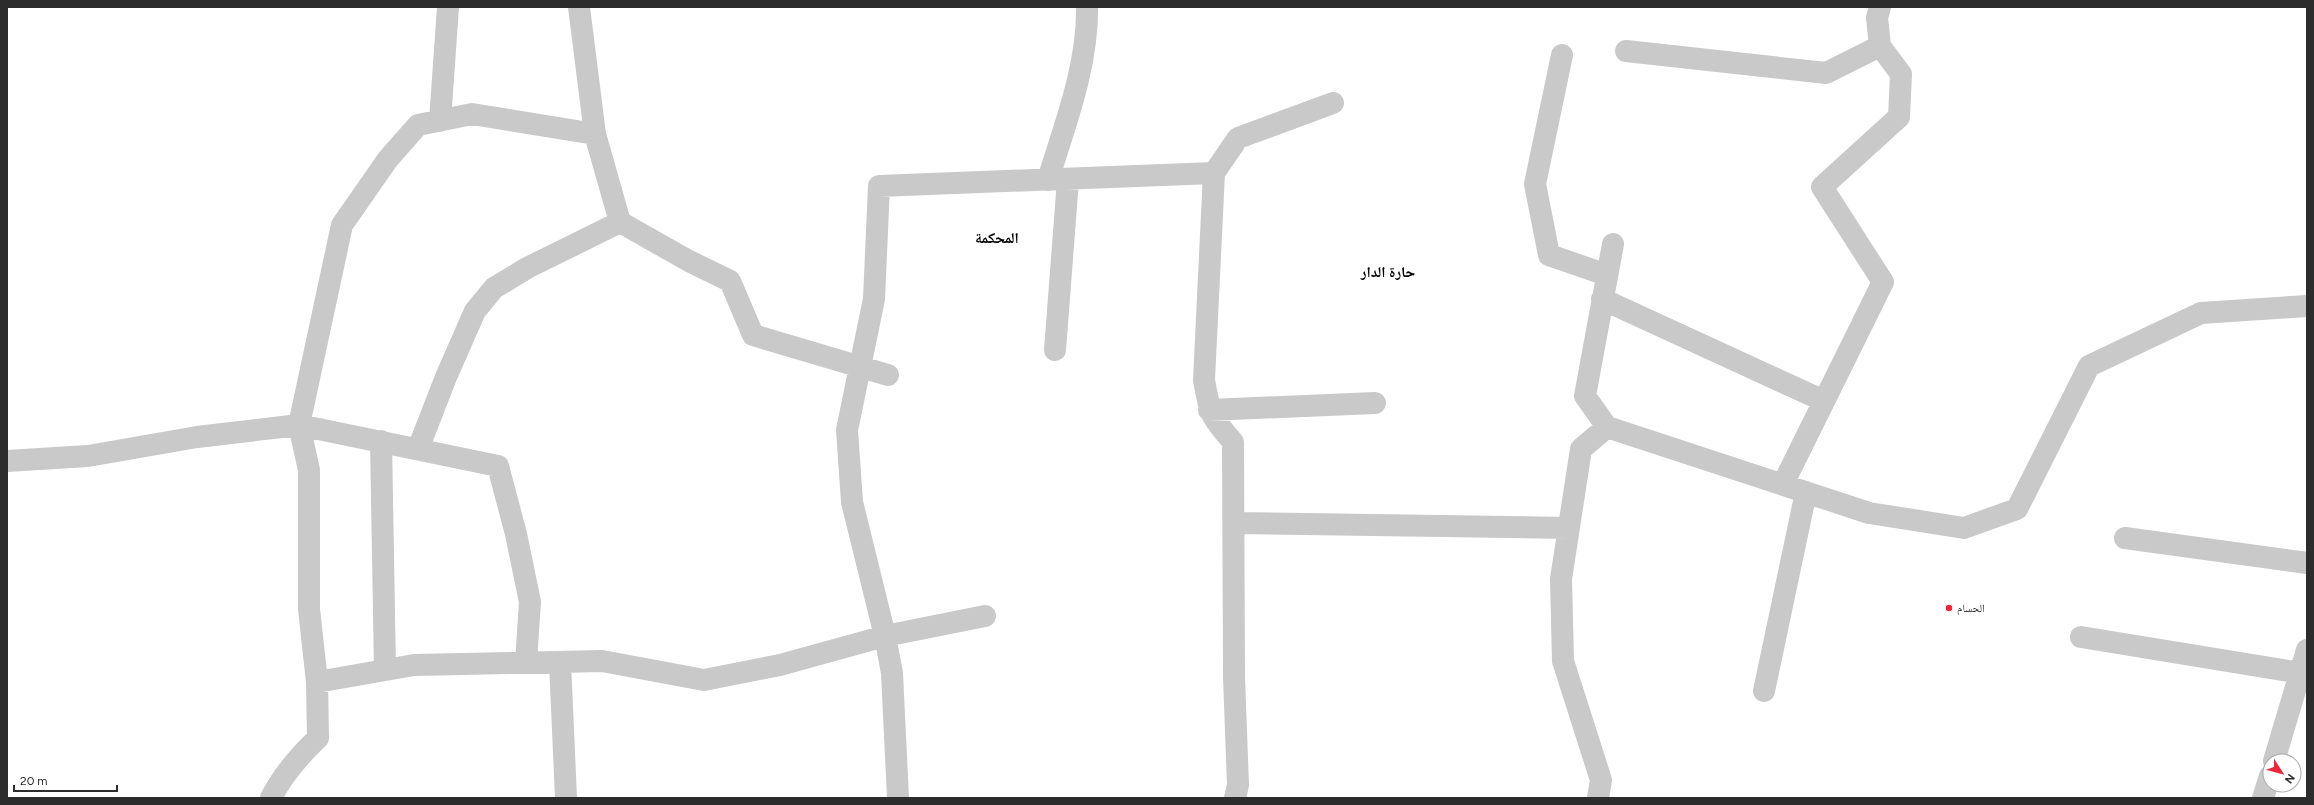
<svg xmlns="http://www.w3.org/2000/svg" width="2314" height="805" font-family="Figtree,'Noto Naskh Arabic',sans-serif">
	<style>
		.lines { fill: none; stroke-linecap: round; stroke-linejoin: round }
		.street { stroke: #c9c9c9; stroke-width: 22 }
		.poi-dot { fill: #e8293c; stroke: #fff; stroke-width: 1.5 }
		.labels { text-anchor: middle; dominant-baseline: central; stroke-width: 4; stroke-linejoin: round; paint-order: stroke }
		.poi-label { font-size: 11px; fill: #2c2c2c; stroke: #fff; text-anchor: start }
		.district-label { font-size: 15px; font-weight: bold; fill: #000; stroke: #fff }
	</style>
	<rect width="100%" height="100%" fill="#fff"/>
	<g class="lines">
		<!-- street -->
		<path class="street" d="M 579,7 L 595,134 L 620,222 L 689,261 L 730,281 L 753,335 L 888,375
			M 1626,51 L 1826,73 L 1880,46
			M 1562,55 L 1535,184 L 1549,255 L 1607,275
			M 440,121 L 448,7
			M 1048,180 C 1065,124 1088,66 1087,7
			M 1613,244 L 1585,396 L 1607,427 L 1869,513 L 1964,528 L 2017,509 L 2089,366 L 2201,313 L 2307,306
			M 1602,299 L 1824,401
			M 1055,350 L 1068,180
			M 1209,410 L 1375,403
			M 381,441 L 385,670
			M 418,449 L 446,377 L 475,311 L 494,288 L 527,268 L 620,222
			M 7,461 L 88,456 L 197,437 L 299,425 L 498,466 L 516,534 L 530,602 L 526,662
			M 1783,484 L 1883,282 L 1822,187 L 1899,117 L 1901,74 L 1880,46 L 1877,18 L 1880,7
			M 1234,523 L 1568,528
			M 2125,538 L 2307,563
			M 2081,637 L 2307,674
			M 560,662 L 566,798
			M 317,682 L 414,665 L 602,661 L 704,680 L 780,665 L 885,636 L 985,616
			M 1764,691 L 1806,492
			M 2274,761 L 2307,650
			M 271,798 C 283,774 299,756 318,738 L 317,682 L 309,609 L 309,470 L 299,425 L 342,225 L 388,159 L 418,125 L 472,114 L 595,134
			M 898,798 L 892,673 L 885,636 L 852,502 L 847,430 L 874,299 L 879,186 C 991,181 1102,178 1214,173
			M 1235,798 L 1238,785 L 1234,677 L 1233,442 C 1210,416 1210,414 1204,380 L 1214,173 L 1238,138 L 1333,103
			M 1598,798 L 1601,780 L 1563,661 L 1561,579 L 1581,449 L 1607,427
			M 2263,798 L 2270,776"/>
	</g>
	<!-- markers -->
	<circle class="poi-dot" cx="1949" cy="608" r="4"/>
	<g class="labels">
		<!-- poi labels -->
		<g class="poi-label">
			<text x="1957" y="608">الحسام</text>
		</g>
		<!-- district labels -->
		<g class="district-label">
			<text x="997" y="238">المحكمة</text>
			<text x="1388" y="272">حارة الدار</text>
		</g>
	</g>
	<!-- border -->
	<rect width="2314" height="805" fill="none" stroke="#2c2c2c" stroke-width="16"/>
	<!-- north arrow -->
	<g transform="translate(2282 773) rotate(126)"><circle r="19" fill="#ffffff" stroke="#ababab"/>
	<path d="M0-3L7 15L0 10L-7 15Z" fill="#e8293c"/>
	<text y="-6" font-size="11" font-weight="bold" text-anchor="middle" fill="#2c2c2c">N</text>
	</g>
	<!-- scale -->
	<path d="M14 785v6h103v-6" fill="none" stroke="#2c2c2c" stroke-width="2"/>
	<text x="20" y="785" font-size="12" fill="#2c2c2c" stroke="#ffffff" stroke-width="3" paint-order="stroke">20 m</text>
</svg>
